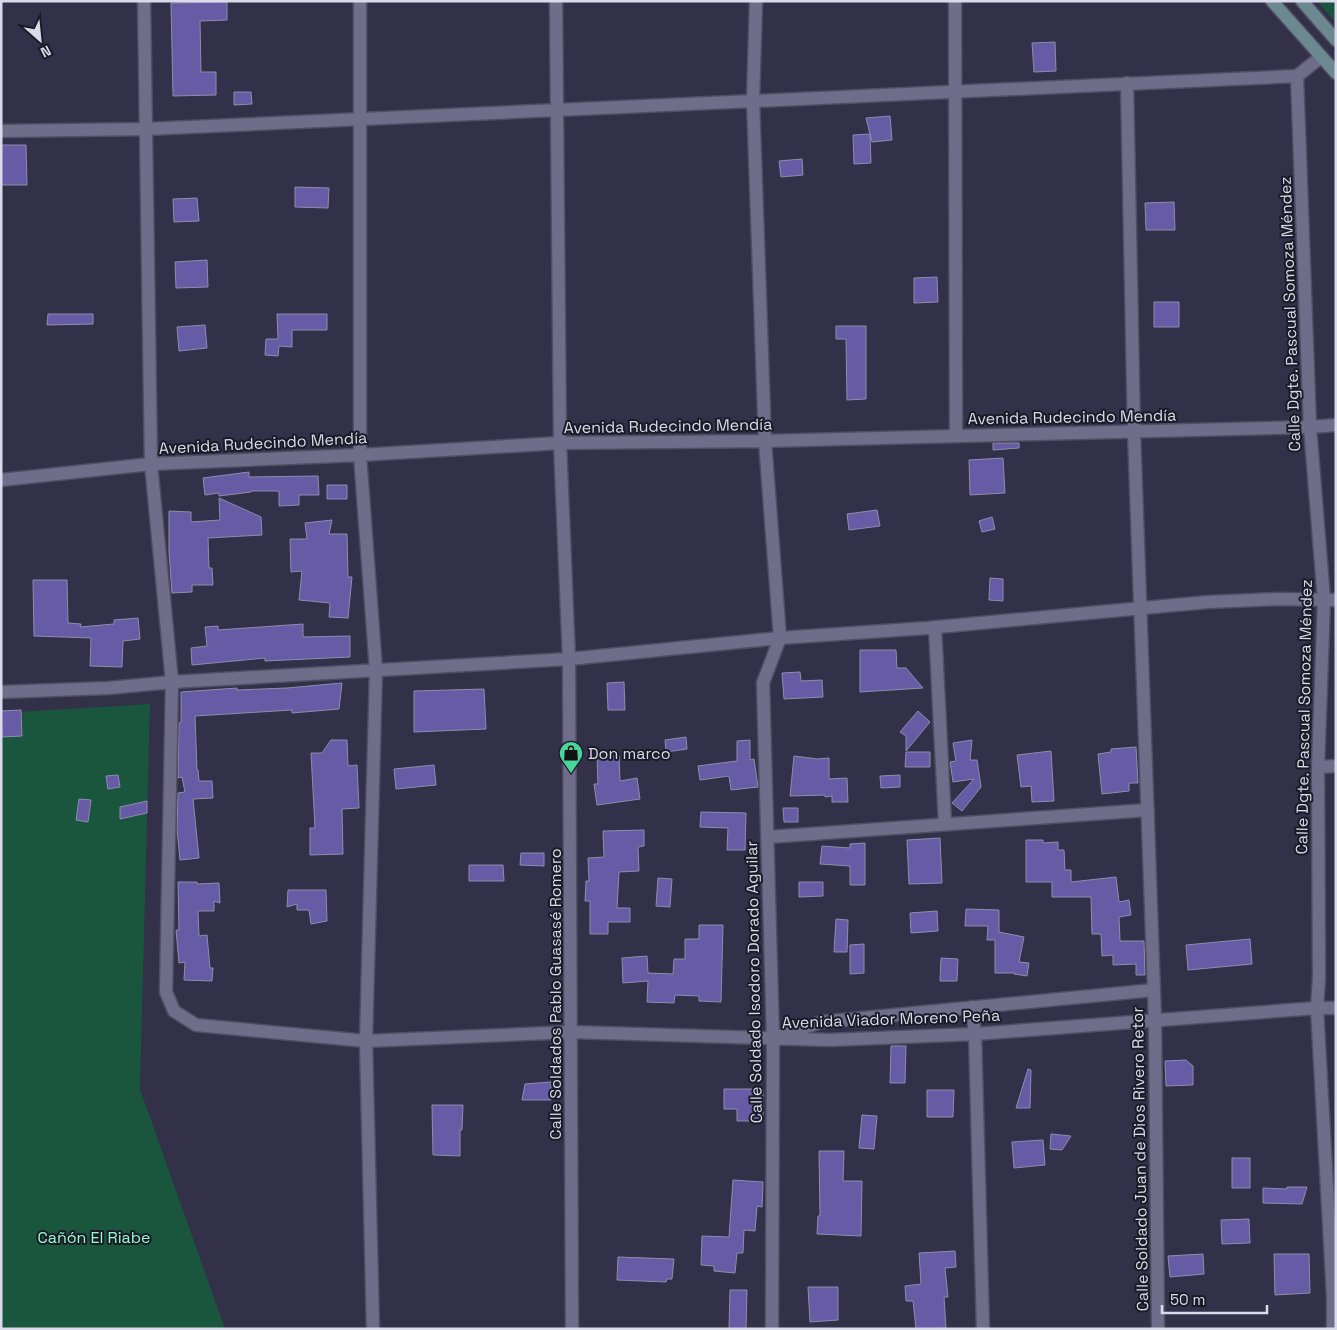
<svg xmlns="http://www.w3.org/2000/svg" width="1337" height="1330" font-family="'Space Grotesk',sans-serif">
	<style>
		.green { fill: #1a553d }
		.building { fill: #675ba6; stroke: #8f8dac }
		.lines { fill: none; stroke-linecap: round; stroke-linejoin: round }
		.minor-casing { stroke: #514e64; stroke-width: 15 }
		.secondary-casing { stroke: #514e64; stroke-width: 15 }
		.minor { stroke: #706d8b; stroke-width: 12 }
		.secondary { stroke: #6c8890; stroke-width: 12 }
		.labels { text-anchor: middle; dominant-baseline: central; stroke-width: 4; stroke-linejoin: round; paint-order: stroke }
		.street-label { font-size: 16px; fill: #dbdaeb; stroke: #1b1a26 }
		.poi-label { font-size: 16px; fill: #dbdaeb; stroke: #1b1a26; text-anchor: start }
		.park-label { font-size: 16px; fill: #97fccc; stroke: #1b1a26 }
	</style>
	<rect width="100%" height="100%" fill="#33304a"/>
	<!-- green -->
	<path class="green" d="M 1317,1 L 1336,1 L 1336,23 Z
		M 150,704 L 140,1089 L 225,1329 L 1,1329 L 1,713 Z"/>
	<!-- building -->
	<path class="building" d="M 227,2 L 227,20 L 200,21 L 201,72 L 216,72 L 216,95 L 173,96 L 171,3 Z
		M 1055,42 L 1056,71 L 1034,72 L 1032,43 Z
		M 234,92 L 251,92 L 252,104 L 234,105 Z
		M 890,116 L 892,140 L 872,142 L 866,118 Z
		M 870,134 L 871,163 L 854,164 L 853,135 Z
		M 1,145 L 26,145 L 27,185 L 1,185 Z
		M 802,159 L 803,175 L 781,177 L 779,161 Z
		M 295,187 L 329,188 L 328,208 L 295,207 Z
		M 197,198 L 199,221 L 174,222 L 173,199 Z
		M 1174,202 L 1175,230 L 1146,230 L 1145,203 Z
		M 207,260 L 208,287 L 176,288 L 175,262 Z
		M 937,277 L 938,302 L 914,303 L 914,278 Z
		M 1154,302 L 1179,302 L 1179,327 L 1154,327 Z
		M 48,314 L 93,314 L 93,324 L 47,325 Z
		M 277,314 L 327,314 L 327,330 L 292,330 L 292,347 L 279,346 L 278,356 L 265,355 L 266,339 L 278,339 Z
		M 205,325 L 207,348 L 179,351 L 177,327 Z
		M 836,326 L 866,326 L 866,399 L 847,400 L 846,339 L 836,339 Z
		M 993,443 L 1019,443 L 1019,448 L 993,450 Z
		M 1003,458 L 1005,493 L 970,495 L 969,460 Z
		M 249,472 L 249,477 L 318,476 L 319,495 L 299,495 L 299,505 L 279,506 L 279,491 L 251,491 L 251,492 L 219,496 L 219,493 L 205,495 L 203,478 Z
		M 327,485 L 347,485 L 347,499 L 327,499 Z
		M 219,498 L 261,517 L 262,535 L 208,538 L 209,568 L 212,568 L 213,585 L 192,585 L 192,592 L 172,593 L 169,552 L 169,511 L 191,512 L 191,522 L 220,520 Z
		M 877,510 L 880,526 L 849,530 L 847,514 Z
		M 992,517 L 995,529 L 982,532 L 979,521 Z
		M 332,520 L 329,534 L 347,534 L 348,577 L 352,577 L 348,618 L 329,617 L 330,603 L 299,600 L 302,571 L 291,572 L 290,539 L 307,539 L 305,523 Z
		M 990,578 L 1003,579 L 1003,601 L 989,600 Z
		M 33,580 L 67,580 L 68,623 L 81,624 L 80,627 L 114,624 L 114,620 L 138,618 L 140,639 L 123,641 L 122,667 L 90,666 L 91,638 L 34,636 Z
		M 303,624 L 303,637 L 350,636 L 350,657 L 265,661 L 265,658 L 192,665 L 191,648 L 207,646 L 205,627 L 218,626 L 218,630 Z
		M 860,650 L 896,650 L 897,668 L 906,668 L 923,688 L 860,692 Z
		M 800,672 L 801,681 L 822,680 L 823,697 L 784,699 L 782,673 Z
		M 624,682 L 625,710 L 608,710 L 607,683 Z
		M 342,683 L 339,709 L 292,713 L 292,710 L 195,716 L 197,770 L 198,770 L 199,781 L 212,781 L 213,798 L 193,799 L 199,858 L 180,860 L 177,829 L 178,793 L 185,792 L 182,777 L 178,778 L 179,723 L 181,722 L 181,692 L 237,688 L 237,690 L 287,688 Z
		M 484,689 L 486,729 L 414,732 L 414,691 Z
		M 21,710 L 22,736 L 2,737 L 1,711 Z
		M 918,711 L 930,722 L 906,751 L 906,736 L 900,732 Z
		M 686,737 L 687,749 L 666,752 L 665,740 Z
		M 331,740 L 347,740 L 348,766 L 357,765 L 359,808 L 342,809 L 343,854 L 310,855 L 310,828 L 315,828 L 311,753 L 322,753 Z
		M 750,740 L 750,760 L 754,759 L 758,787 L 731,790 L 729,776 L 700,780 L 698,766 L 737,761 L 737,741 Z
		M 972,740 L 970,760 L 977,760 L 981,787 L 962,811 L 952,803 L 974,779 L 953,782 L 950,762 L 956,761 L 953,743 Z
		M 1136,747 L 1138,783 L 1129,783 L 1129,791 L 1102,794 L 1098,754 L 1111,752 L 1111,749 Z
		M 1051,751 L 1054,801 L 1032,802 L 1031,786 L 1021,787 L 1017,755 Z
		M 906,752 L 930,752 L 930,767 L 905,767 Z
		M 619,756 L 620,781 L 637,778 L 640,799 L 597,805 L 594,784 L 598,784 L 597,757 Z
		M 794,756 L 818,759 L 829,758 L 829,779 L 847,778 L 848,802 L 832,802 L 832,796 L 825,797 L 825,795 L 790,796 Z
		M 434,765 L 436,785 L 396,789 L 394,769 Z
		M 118,775 L 120,787 L 108,789 L 106,776 Z
		M 900,775 L 900,787 L 881,788 L 880,776 Z
		M 79,799 L 91,800 L 88,822 L 76,820 Z
		M 147,801 L 147,813 L 120,819 L 120,807 Z
		M 783,808 L 798,808 L 798,822 L 784,822 Z
		M 701,812 L 746,813 L 745,850 L 727,850 L 728,828 L 700,827 Z
		M 644,830 L 644,846 L 638,847 L 639,871 L 619,872 L 617,908 L 630,908 L 630,922 L 608,922 L 608,934 L 590,934 L 590,901 L 585,901 L 586,881 L 589,881 L 588,858 L 604,857 L 603,831 Z
		M 940,838 L 942,883 L 909,884 L 907,840 Z
		M 1026,840 L 1043,840 L 1043,843 L 1058,842 L 1058,850 L 1064,850 L 1065,870 L 1071,870 L 1071,882 L 1116,877 L 1119,902 L 1129,900 L 1131,915 L 1119,917 L 1120,941 L 1144,941 L 1145,975 L 1136,975 L 1136,964 L 1113,965 L 1113,955 L 1102,956 L 1101,934 L 1092,934 L 1091,897 L 1052,897 L 1052,882 L 1026,882 Z
		M 865,843 L 865,885 L 850,885 L 850,866 L 820,864 L 822,846 L 850,848 L 850,844 Z
		M 521,853 L 544,853 L 544,866 L 520,865 Z
		M 469,865 L 503,865 L 504,881 L 469,881 Z
		M 658,878 L 672,879 L 670,907 L 656,906 Z
		M 178,882 L 197,882 L 197,884 L 219,883 L 220,903 L 214,901 L 214,911 L 198,911 L 199,936 L 207,935 L 210,968 L 213,968 L 212,981 L 184,980 L 185,962 L 179,963 L 176,930 L 179,930 Z
		M 799,882 L 823,882 L 823,896 L 799,897 Z
		M 288,890 L 326,890 L 327,921 L 311,924 L 309,910 L 297,910 L 297,904 L 287,907 Z
		M 966,909 L 999,910 L 999,932 L 1024,937 L 1019,962 L 1029,963 L 1027,976 L 1014,974 L 1015,973 L 995,973 L 995,940 L 987,940 L 988,926 L 965,926 Z
		M 937,911 L 938,931 L 911,933 L 910,913 Z
		M 836,919 L 848,920 L 847,952 L 834,952 Z
		M 699,925 L 723,925 L 721,1002 L 699,1001 L 699,996 L 675,995 L 674,1003 L 647,1002 L 648,981 L 623,983 L 622,958 L 647,956 L 648,973 L 673,974 L 674,959 L 685,959 L 685,939 L 699,939 Z
		M 1250,939 L 1252,964 L 1188,970 L 1186,945 Z
		M 864,944 L 864,973 L 850,974 L 850,945 Z
		M 941,958 L 958,959 L 957,981 L 940,981 Z
		M 891,1046 L 906,1046 L 905,1083 L 890,1083 Z
		M 1186,1060 L 1193,1066 L 1193,1085 L 1166,1086 L 1165,1061 Z
		M 1028,1069 L 1031,1070 L 1030,1108 L 1016,1108 Z
		M 551,1082 L 551,1100 L 522,1100 L 525,1084 Z
		M 724,1089 L 763,1089 L 763,1121 L 737,1121 L 737,1109 L 724,1109 Z
		M 927,1090 L 954,1090 L 953,1117 L 927,1117 Z
		M 432,1105 L 463,1105 L 462,1130 L 460,1130 L 460,1156 L 433,1155 Z
		M 862,1115 L 877,1116 L 874,1149 L 859,1148 Z
		M 1051,1134 L 1071,1136 L 1062,1150 L 1050,1149 Z
		M 1043,1140 L 1045,1165 L 1014,1168 L 1012,1142 Z
		M 819,1151 L 844,1151 L 843,1181 L 862,1181 L 861,1236 L 817,1234 L 818,1216 L 820,1216 Z
		M 1232,1158 L 1250,1158 L 1250,1188 L 1232,1188 Z
		M 733,1180 L 763,1182 L 762,1207 L 757,1206 L 755,1231 L 744,1230 L 743,1253 L 737,1253 L 735,1273 L 714,1271 L 714,1266 L 701,1265 L 702,1236 L 729,1237 Z
		M 1287,1187 L 1307,1187 L 1302,1204 L 1263,1203 L 1263,1188 L 1287,1189 Z
		M 1249,1219 L 1250,1243 L 1222,1244 L 1221,1220 Z
		M 955,1251 L 956,1267 L 945,1268 L 948,1297 L 944,1297 L 946,1328 L 916,1329 L 913,1301 L 906,1301 L 905,1286 L 921,1284 L 919,1253 Z
		M 1203,1254 L 1204,1274 L 1170,1277 L 1168,1256 Z
		M 1274,1254 L 1309,1254 L 1310,1293 L 1275,1295 Z
		M 618,1257 L 674,1259 L 672,1279 L 667,1279 L 666,1282 L 617,1280 Z
		M 808,1287 L 838,1287 L 838,1320 L 810,1322 Z
		M 730,1290 L 747,1290 L 746,1329 L 729,1329 Z"/>
	<g class="lines">
		<!-- minor casing -->
		<g class="minor-casing">
			<path id="minor" d="M 144,1 L 151,464 L 172,682 L 166,992 L 174,1011 L 196,1025 L 366,1041 L 572,1032 L 830,1040 L 975,1034 L 1317,1008 L 1336,1008
				M 360,1 L 360,455 L 376,670 L 366,1041 L 373,1329
				M 556,1 L 560,443 L 569,659 L 572,1329
				M 756,1 L 753,100 L 765,441 L 780,638 L 763,683 L 773,1039 L 772,1329
				M 955,1 L 956,436
				M 1297,76 L 1310,427 L 1324,600 L 1318,767 L 1319,978 L 1317,1008 L 1333,1296 L 1333,1329
				M 1127,83 L 1134,432 L 1155,1020 L 1158,1329
				M 1,131 L 146,129 L 1297,76 L 1321,57
				M 1,480 L 151,464 L 360,455 L 560,443 L 765,441 L 1310,427 L 1336,425
				M 935,627 L 945,824
				M 1,692 L 109,688 L 172,682 L 569,659 L 780,638 L 927,628 L 1208,602 L 1278,599 L 1336,600
				M 1318,767 L 1336,766
				M 768,837 L 1148,810
				M 972,1007 L 975,1034 L 983,1329
				M 780,1036 L 821,1022 L 1154,990"/>
		</g>
		<!-- secondary casing -->
		<g class="secondary-casing">
			<path id="secondary" d="M 1272,1 L 1336,73
				M 1302,1 L 1336,40"/>
		</g>
		<!-- minor -->
		<use href="#minor" class="minor"/>
		<!-- secondary -->
		<use href="#secondary" class="secondary"/>
	</g>
	<!-- icons -->
	<defs>
		<g id="shop-pin" transform="scale(1.25)"><path d="M0 17L-7.5 6A9.5 9.5 0 1 1 7.5 6Z" fill="#4bd49b" stroke="#1b1a26"/><path d="M-5-2.5h2.3a2.7 3.5 0 0 1 5.4 0H5L5.5 6h-11ZM-1.5-2.5h3a1.5 2.3 0 0 0-3 0Z" fill="#111"/></g>
	</defs>
	<g fill-rule="evenodd">
		<use href="#shop-pin" x="571" y="753"/>
	</g>
	<g class="labels">
		<!-- street labels -->
		<g class="street-label">
			<text transform="translate(1290 314) rotate(-92)">Calle Dgte. Pascual Somoza Méndez</text>
			<text transform="translate(1072 417) rotate(-1)">Avenida Rudecindo Mendía</text>
			<text transform="translate(668 426) rotate(-1)">Avenida Rudecindo Mendía</text>
			<text transform="translate(263 443) rotate(-3)">Avenida Rudecindo Mendía</text>
			<text transform="translate(1304 717) rotate(-89)">Calle Dgte. Pascual Somoza Méndez</text>
			<text transform="translate(754 982) rotate(-91)">Calle Soldado Isodoro Dorado Aguilar</text>
			<text transform="translate(555 994) rotate(-90)">Calle Soldados Pablo Guasasé Romero</text>
			<text transform="translate(891 1019) rotate(-2)">Avenida Viador Moreno Peña</text>
			<text transform="translate(1140 1159) rotate(-91)">Calle Soldado Juan de Dios Rivero Retor</text>
		</g>
		<!-- poi labels -->
		<g class="poi-label">
			<text x="588" y="753">Don marco</text>
		</g>
		<!-- park labels -->
		<g class="park-label">
			<text x="94" y="1237">Cañón El Riabe</text>
		</g>
	</g>
	<!-- border -->
	<rect width="1337" height="1330" fill="none" stroke="#dbdaeb" stroke-width="5"/>
	<!-- north arrow -->
	<g transform="translate(40 40) rotate(153)" stroke="#1b1a26" stroke-width="4" paint-order="stroke">
	<path d="M0-4L9 19L0 12L-9 19Z" fill="#dbdaeb"/>
	<text y="-8" font-size="14" font-weight="bold" text-anchor="middle" fill="#dbdaeb">N</text>
	</g>
	<!-- scale -->
	<path d="M1162 1305v8h105v-8" fill="none" stroke="#dbdaeb" stroke-width="2.5"/>
	<text x="1170" y="1305" font-size="15" fill="#dbdaeb" stroke="#1b1a26" stroke-width="4" paint-order="stroke">50 m</text>
</svg>
